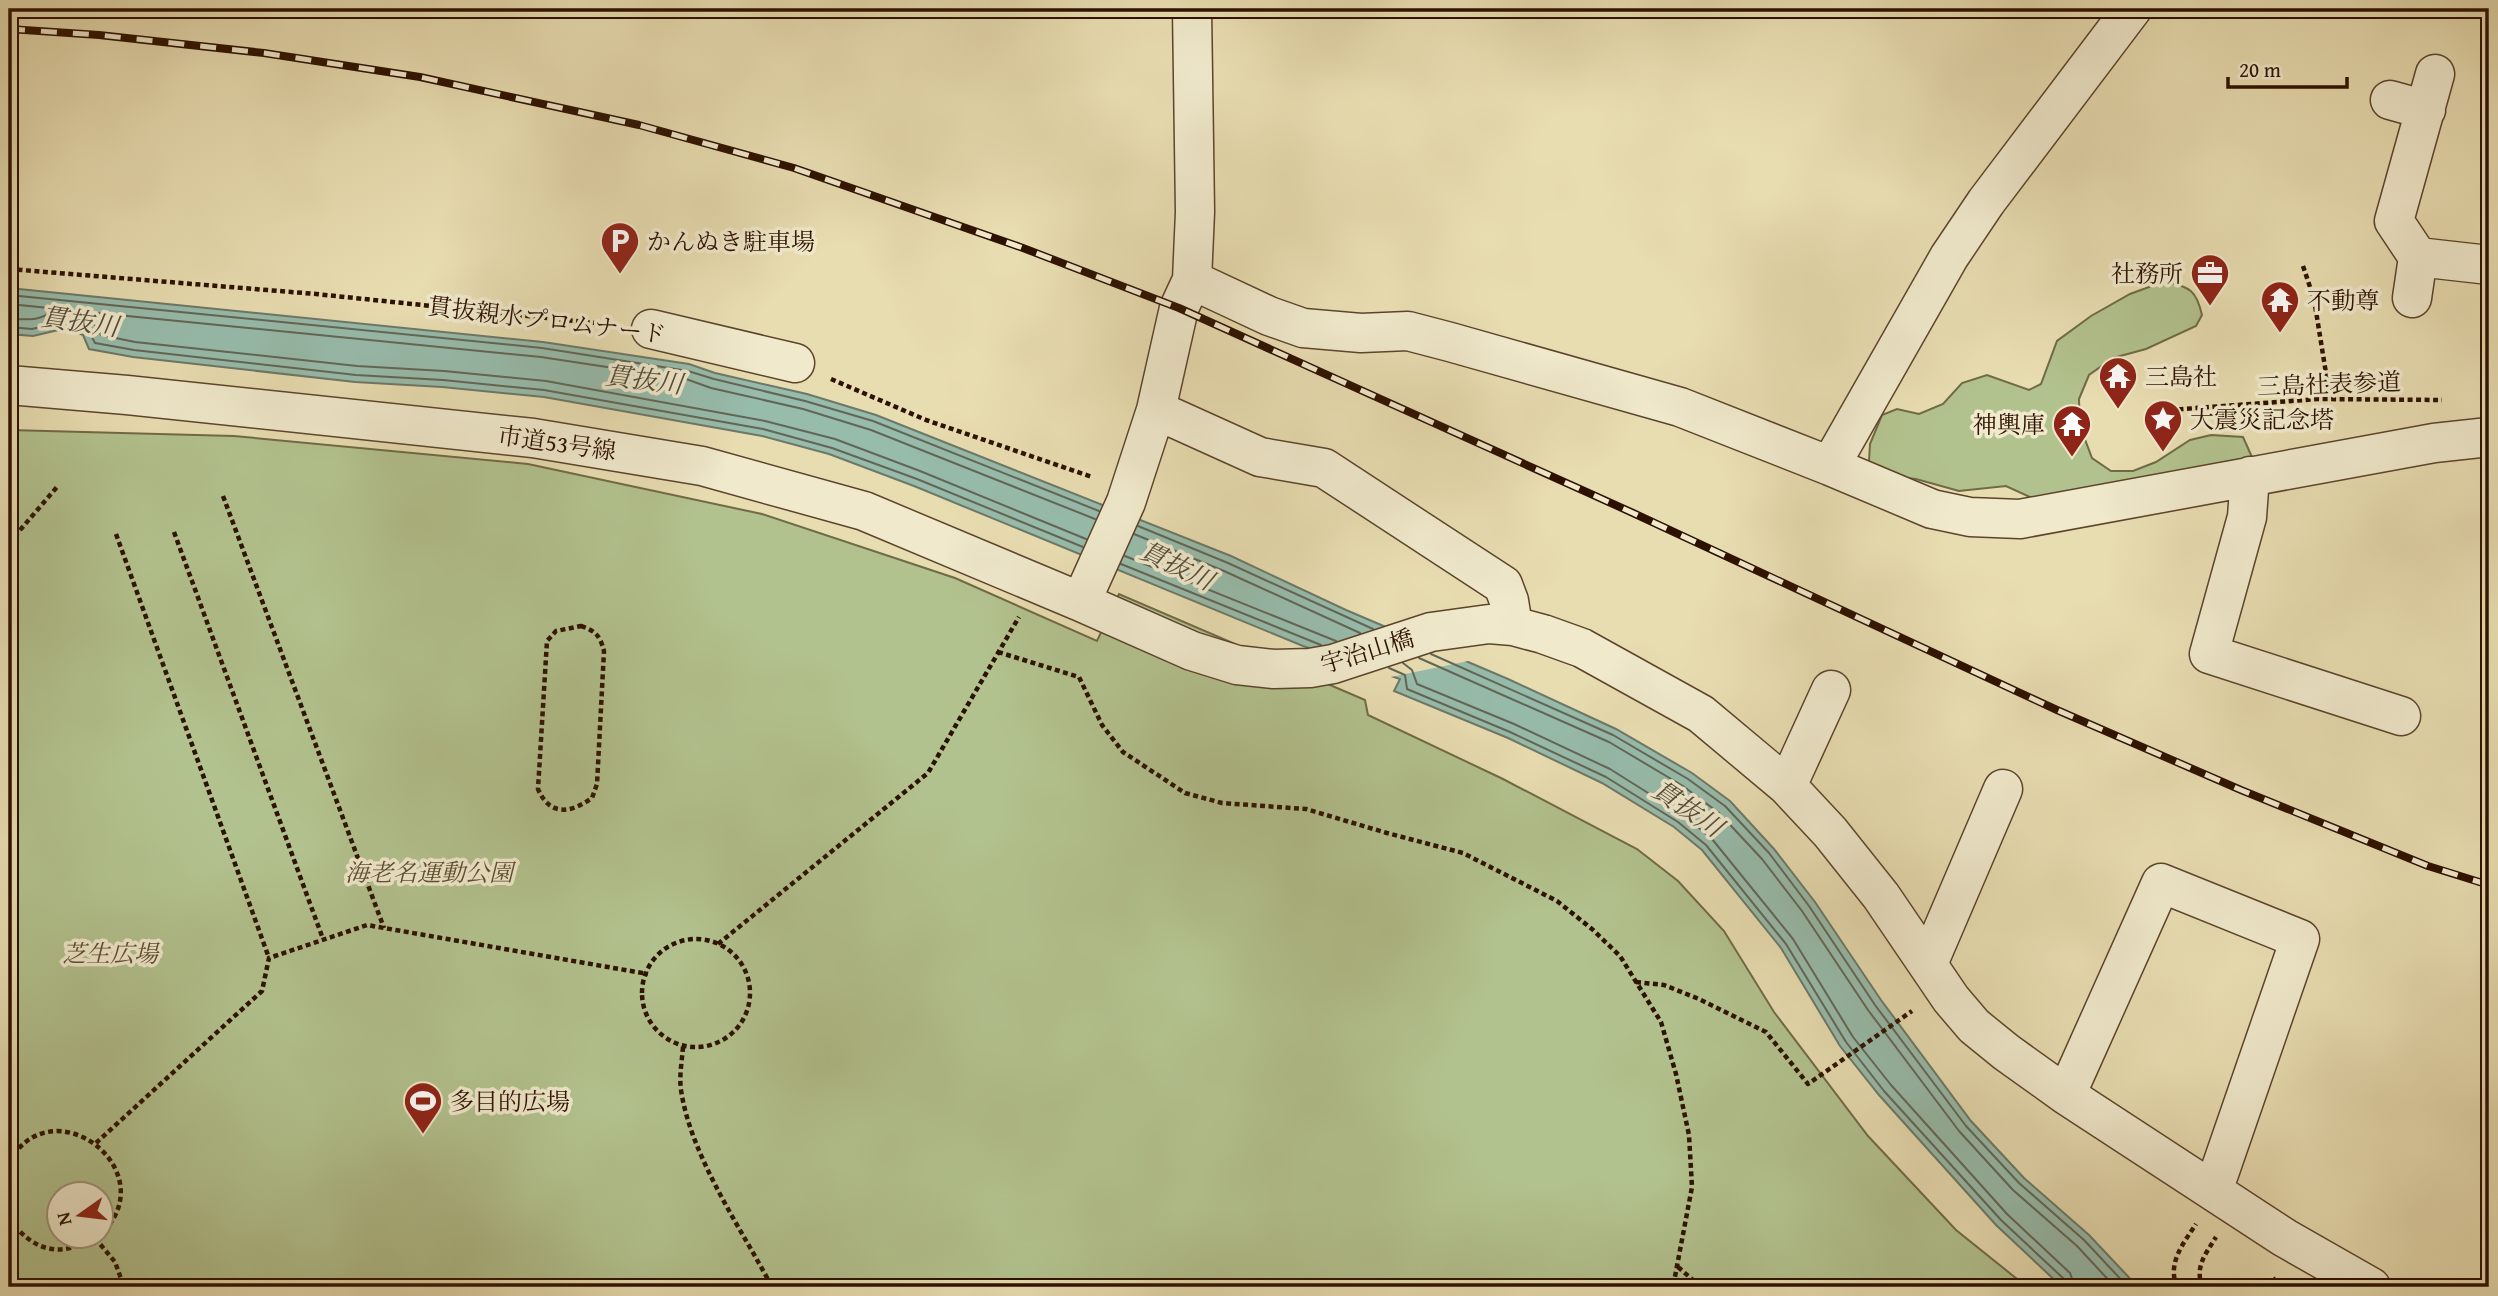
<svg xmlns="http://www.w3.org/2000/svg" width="2498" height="1296" font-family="'Gentium Book Plus','Noto Serif JP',serif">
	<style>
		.green { fill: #b2c28e; stroke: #706a47; stroke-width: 2; fill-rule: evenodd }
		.water { fill: #97bcac; stroke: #6d7867; stroke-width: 2 }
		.pier { fill: #e8ddb1 }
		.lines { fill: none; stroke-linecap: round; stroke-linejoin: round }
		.shore { stroke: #626656; stroke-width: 2 }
		.minor-casing { stroke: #5c442c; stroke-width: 41 }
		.path { stroke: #2d1100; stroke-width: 4.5; stroke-dasharray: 5 3.5; stroke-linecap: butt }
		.minor { stroke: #f0e9cc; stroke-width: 38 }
		.rail-casing { stroke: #2d1100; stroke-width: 8 }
		.rail { stroke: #f0e9cc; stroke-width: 5; stroke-dasharray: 16; stroke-linecap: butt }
		.labels { text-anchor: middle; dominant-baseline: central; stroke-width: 7; stroke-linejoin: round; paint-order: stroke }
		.poi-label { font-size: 24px; fill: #2d1100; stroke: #f0e9cc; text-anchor: start }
		.street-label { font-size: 24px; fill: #2d1100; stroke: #f0e9cc }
		.park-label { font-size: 24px; font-style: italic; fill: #5c4f32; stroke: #f0e9cc }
		.water-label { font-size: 26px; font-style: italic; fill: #524d3c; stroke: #f0e9cc }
	</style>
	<rect width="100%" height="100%" fill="#e8ddb1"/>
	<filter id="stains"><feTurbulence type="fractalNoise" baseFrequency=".00286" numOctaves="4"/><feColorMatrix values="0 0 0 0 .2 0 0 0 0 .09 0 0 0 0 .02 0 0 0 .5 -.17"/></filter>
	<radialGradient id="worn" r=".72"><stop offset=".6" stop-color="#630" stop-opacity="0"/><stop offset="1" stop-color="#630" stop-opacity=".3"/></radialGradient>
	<!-- green -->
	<path class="green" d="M 2165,281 C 2190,288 2196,289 2202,315 L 2196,326 L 2146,349 L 2113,358 L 2089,375 L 2079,399 L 2080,426 L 2092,458 L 2111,471 L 2133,471 L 2156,462 L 2190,440 L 2211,435 L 2243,437 L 2252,457 L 2032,498 L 2006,486 L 1959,491 L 1916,479 L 1886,476 L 1869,461 L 1870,444 L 1882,415 L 1897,409 L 1919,414 L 1943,404 L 1962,383 L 1987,375 L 2029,390 L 2041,384 L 2057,341 L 2091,316 L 2130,294 Z
		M 9,430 L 234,436 L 528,464 L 762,514 L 955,578 L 1097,641 L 1119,594 L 1365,700 L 1368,715 L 1503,779 L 1637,849 L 1678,881 L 1724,931 L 1774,1012 L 1868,1136 L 1956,1230 L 2027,1287 L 9,1287 ZM 60,1194 L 102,1194 L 102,1236 L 60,1236 Z"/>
	<!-- water -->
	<path class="water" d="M 9,288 L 543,342 L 689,364 L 715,373 L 807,394 L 876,415 L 1231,556 L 1346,610 L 1508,679 L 1616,729 L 1692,773 L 1730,801 L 1774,849 L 1815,902 L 1881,1000 L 1971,1121 L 2024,1178 L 2089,1235 L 2138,1287 L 2062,1287 L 1996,1225 L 1879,1095 L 1840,1046 L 1781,948 L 1702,850 L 1674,827 L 1602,783 L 1508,738 L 1394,691 L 1400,679 L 1303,646 L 914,486 L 829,454 L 762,436 L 544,397 L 442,387 L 355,382 L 133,357 L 89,349 L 83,335 L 67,328 L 33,336 L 9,334 Z"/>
	<!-- pier -->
	<path class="pier" d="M 1390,625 L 1473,660 L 1386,678 L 1306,651 L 1342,644 Z"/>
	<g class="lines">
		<!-- shore -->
		<path class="shore" d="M 9,295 L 542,348 L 688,371 L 714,379 L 805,401 L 873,421 L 1099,511
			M 9,304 L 49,308 L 52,311 C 39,322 25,319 9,319
			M 9,327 L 32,329 L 68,321 L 88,330 L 95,343 L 134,350 L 356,375 L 443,380 L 544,390 L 763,429 L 832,448 L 917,479 L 1083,547
			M 1138,526 L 1228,563 L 1373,629
			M 1134,534 L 1224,571 L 1360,633
			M 1086,539 L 920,471 L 835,439 L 765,421 L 546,381 L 444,371 L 357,366 L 135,342 L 101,335 L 94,324 L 84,318 L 83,315 L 87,312 L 541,357 L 686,379 L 711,388 L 803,409 L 871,430 L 1095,519
			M 1125,556 L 1336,641
			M 1121,564 L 1321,645
			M 1431,654 L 1613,735 L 1688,779 L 1725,806 L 1769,853 L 1809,906 L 1875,1005 L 1966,1126 L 2019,1183 L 2084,1240 L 2128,1287
			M 1419,658 L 1609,742 L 1683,786 L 1719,813 L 1762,859 L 1802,911 L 1868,1010 L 1959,1131 L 2013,1190 L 2077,1246 L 2115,1287
			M 1403,663 L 1412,670 L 1417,684 L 1514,724 L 1610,769 L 1683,815 L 1712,839 L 1793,939 L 1853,1037 L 1891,1085 L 2007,1214 L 2070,1273 L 2075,1287
			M 1389,668 L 1405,675 L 1407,689 L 1510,732 L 1606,777 L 1678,822 L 1706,845 L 1786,944 L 1846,1042 L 1884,1091 L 2001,1220 L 2064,1279 L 2066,1287"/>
		<!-- minor casing -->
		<g class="minor-casing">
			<path id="minor" d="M 2435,74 L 2394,221 L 2418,257 L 2489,265
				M 2390,100 L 2426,110
				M 1192,280 L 1269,316 L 1303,328 L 1361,333 L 1408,331 L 1450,342 L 1680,407 L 1830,466 L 1932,509 L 1970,517 L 2020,519 L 2434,443 L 2489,437
				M 2412,298 L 2418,257
				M 651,329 L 795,363
				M 9,385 L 127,395 L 533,438 L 702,466 L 864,511 L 1081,602 L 1192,651 L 1237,665 L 1274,669 L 1310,668 L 1333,664 L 1431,632 L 1489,624 L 1513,626 L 1543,634 L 1582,648 L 1701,714 L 1787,786 L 1830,832 L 1881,896 L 1951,999 L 1974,1026 L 2006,1052 L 2066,1095 L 2285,1238 L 2371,1287
				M 1156,410 L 1260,457 L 1324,468 L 1503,585 L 1509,601 L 1513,626
				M 1830,466 L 1949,257 L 1986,202 L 2132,9
				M 2250,476 L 2247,517 L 2209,654 L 2401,716
				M 1081,602 L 1126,502 L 1156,410 L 1179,308 L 1192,280 L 1195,212 L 1192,9
				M 1787,786 L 1831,690
				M 1928,964 L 2003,789
				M 2066,1095 L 2161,883 L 2300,939 L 2213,1191"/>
		</g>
		<!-- path -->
		<path class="path" d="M 2303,266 L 2314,299 L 2330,398
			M 9,269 L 316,294 L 614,325
			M 831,379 L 926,420 L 1092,477
			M 2170,410 L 2318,399 L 2442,400
			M 223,496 L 384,928
			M 174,532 L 323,939
			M 116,534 L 269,958
			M 9,543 L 57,487
			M 581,626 C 596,631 600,636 604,651 L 597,784 L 592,798 C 571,813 550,817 538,789 L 547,641 L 556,631 Z
			M 998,652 L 1079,677 L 1102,725 L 1123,752 L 1185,793 L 1222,803 L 1306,809 L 1387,833 L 1463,853 L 1557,901 L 1592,929 L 1620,956 L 1661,1022 L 1676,1074 L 1689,1135 L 1692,1187 L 1673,1287
			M642 993a54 54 0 1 1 108 0a54 54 0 1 1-108 0Z
			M 718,944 L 928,773 L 1019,617
			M 1636,982 L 1664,985 L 1699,999 L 1766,1032 L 1808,1084 L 1912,1011
			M 683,1047 C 682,1061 679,1076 681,1090 C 691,1157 741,1228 772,1287
			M 96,1143 L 262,991 L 269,958 L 367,925 L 648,974
			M 9,1162 C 53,1084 165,1171 102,1233
			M 9,1219 C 34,1252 61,1259 97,1236
			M 95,1238 L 115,1262 L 124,1287
			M 1678,1267 L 1701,1287
			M 2177,1287 C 2167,1263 2183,1244 2196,1224
			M 2202,1287 C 2195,1266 2205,1255 2216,1237
			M 2269,1287 L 2276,1278"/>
		<!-- minor -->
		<use href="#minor" class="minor"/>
		<!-- rail casing -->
		<g class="rail-casing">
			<path id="rail" d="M 9,29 L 99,35 L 264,53 L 420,77 L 639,125 L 794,168 L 1023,248 L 1179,308 L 1633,513 L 2057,710 L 2241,790 L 2428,866 L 2489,885"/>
		</g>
		<!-- rail -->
		<use href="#rail" class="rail"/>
	</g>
	<!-- icons -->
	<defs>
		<g id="parking-pin" transform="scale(2.0125)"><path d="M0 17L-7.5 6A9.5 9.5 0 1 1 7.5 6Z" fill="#8f2418" stroke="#f0e9cc"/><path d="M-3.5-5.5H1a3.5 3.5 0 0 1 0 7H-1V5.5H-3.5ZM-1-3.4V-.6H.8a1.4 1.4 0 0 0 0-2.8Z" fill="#fff"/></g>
		<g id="office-pin" transform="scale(2.0125)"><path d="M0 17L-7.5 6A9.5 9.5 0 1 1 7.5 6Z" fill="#8f2418" stroke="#f0e9cc"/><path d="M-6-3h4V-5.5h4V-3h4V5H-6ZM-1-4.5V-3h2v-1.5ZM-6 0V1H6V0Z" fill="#fff"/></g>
		<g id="temple-pin" transform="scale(2.0125)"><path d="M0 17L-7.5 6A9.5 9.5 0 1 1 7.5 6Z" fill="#8f2418" stroke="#f0e9cc"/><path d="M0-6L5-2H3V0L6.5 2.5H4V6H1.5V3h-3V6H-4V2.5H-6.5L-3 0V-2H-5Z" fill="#fff"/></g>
		<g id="sight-pin" transform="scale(2.0125)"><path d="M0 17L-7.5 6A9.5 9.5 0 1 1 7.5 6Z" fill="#8f2418" stroke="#f0e9cc"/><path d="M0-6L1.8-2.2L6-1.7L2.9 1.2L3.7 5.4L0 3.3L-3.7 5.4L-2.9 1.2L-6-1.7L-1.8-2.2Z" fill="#fff"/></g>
		<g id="stadium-pin" transform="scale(2.0125)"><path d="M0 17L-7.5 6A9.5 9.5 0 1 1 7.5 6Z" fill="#8f2418" stroke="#f0e9cc"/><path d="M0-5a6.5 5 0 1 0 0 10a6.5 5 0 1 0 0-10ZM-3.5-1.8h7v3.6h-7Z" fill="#fff"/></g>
	</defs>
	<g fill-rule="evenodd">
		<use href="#parking-pin" x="620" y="241"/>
		<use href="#office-pin" x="2210" y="273"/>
		<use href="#temple-pin" x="2280" y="300"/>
		<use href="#temple-pin" x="2118" y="376"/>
		<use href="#sight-pin" x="2163" y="419"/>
		<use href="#temple-pin" x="2072" y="424"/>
		<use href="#stadium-pin" x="423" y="1101"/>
	</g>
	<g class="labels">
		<!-- poi labels -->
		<g class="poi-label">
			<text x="647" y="241">かんぬき駐車場</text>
			<text x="2183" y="273" text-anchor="end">社務所</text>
			<text x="2307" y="300">不動尊</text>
			<text x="2145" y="376">三島社</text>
			<text x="2190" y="419">大震災記念塔</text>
			<text x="2045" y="424" text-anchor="end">神輿庫</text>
			<text x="450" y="1101">多目的広場</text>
		</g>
		<!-- street labels -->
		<g class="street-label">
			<text transform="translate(547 320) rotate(7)">貫抜親水プロムナード</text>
			<text transform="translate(2329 384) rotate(-2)">三島社表参道</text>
			<text transform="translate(557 443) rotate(8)">市道53号線</text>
			<text transform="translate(1367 651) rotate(-17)">宇治山橋</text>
		</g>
		<!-- park labels -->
		<g class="park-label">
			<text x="429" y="872">海老名運動公園</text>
			<text x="110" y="953">芝生広場</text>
		</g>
		<!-- water labels -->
		<g class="water-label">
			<text transform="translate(80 321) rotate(8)">貫抜川</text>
			<text transform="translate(644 379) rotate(7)">貫抜川</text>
			<text transform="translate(1177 565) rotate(26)">貫抜川</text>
			<text transform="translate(1688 808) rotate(34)">貫抜川</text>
		</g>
	</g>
	<!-- margin -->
	<rect width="2498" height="1296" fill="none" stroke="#e8ddb1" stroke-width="35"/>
	<rect x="10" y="10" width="2477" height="1275" fill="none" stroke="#2d1100" stroke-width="3.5"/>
	<rect x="18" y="18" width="2463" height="1261" fill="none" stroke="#2d1100" stroke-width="2"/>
	<!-- north arrow -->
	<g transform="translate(80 1215) rotate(256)"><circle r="33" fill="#f0e9cc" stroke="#a2937a" stroke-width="2"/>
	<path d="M0-5L12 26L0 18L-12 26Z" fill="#8f2418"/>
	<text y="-10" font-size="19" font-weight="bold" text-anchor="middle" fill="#2d1100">N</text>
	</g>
	<!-- scale -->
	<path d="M2228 77v10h119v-10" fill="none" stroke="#2d1100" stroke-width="3.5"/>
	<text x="2239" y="77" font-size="21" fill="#2d1100" stroke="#f0e9cc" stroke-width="5" paint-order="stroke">20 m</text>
	<rect width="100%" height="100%" filter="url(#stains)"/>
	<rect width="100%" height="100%" fill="url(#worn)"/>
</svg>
